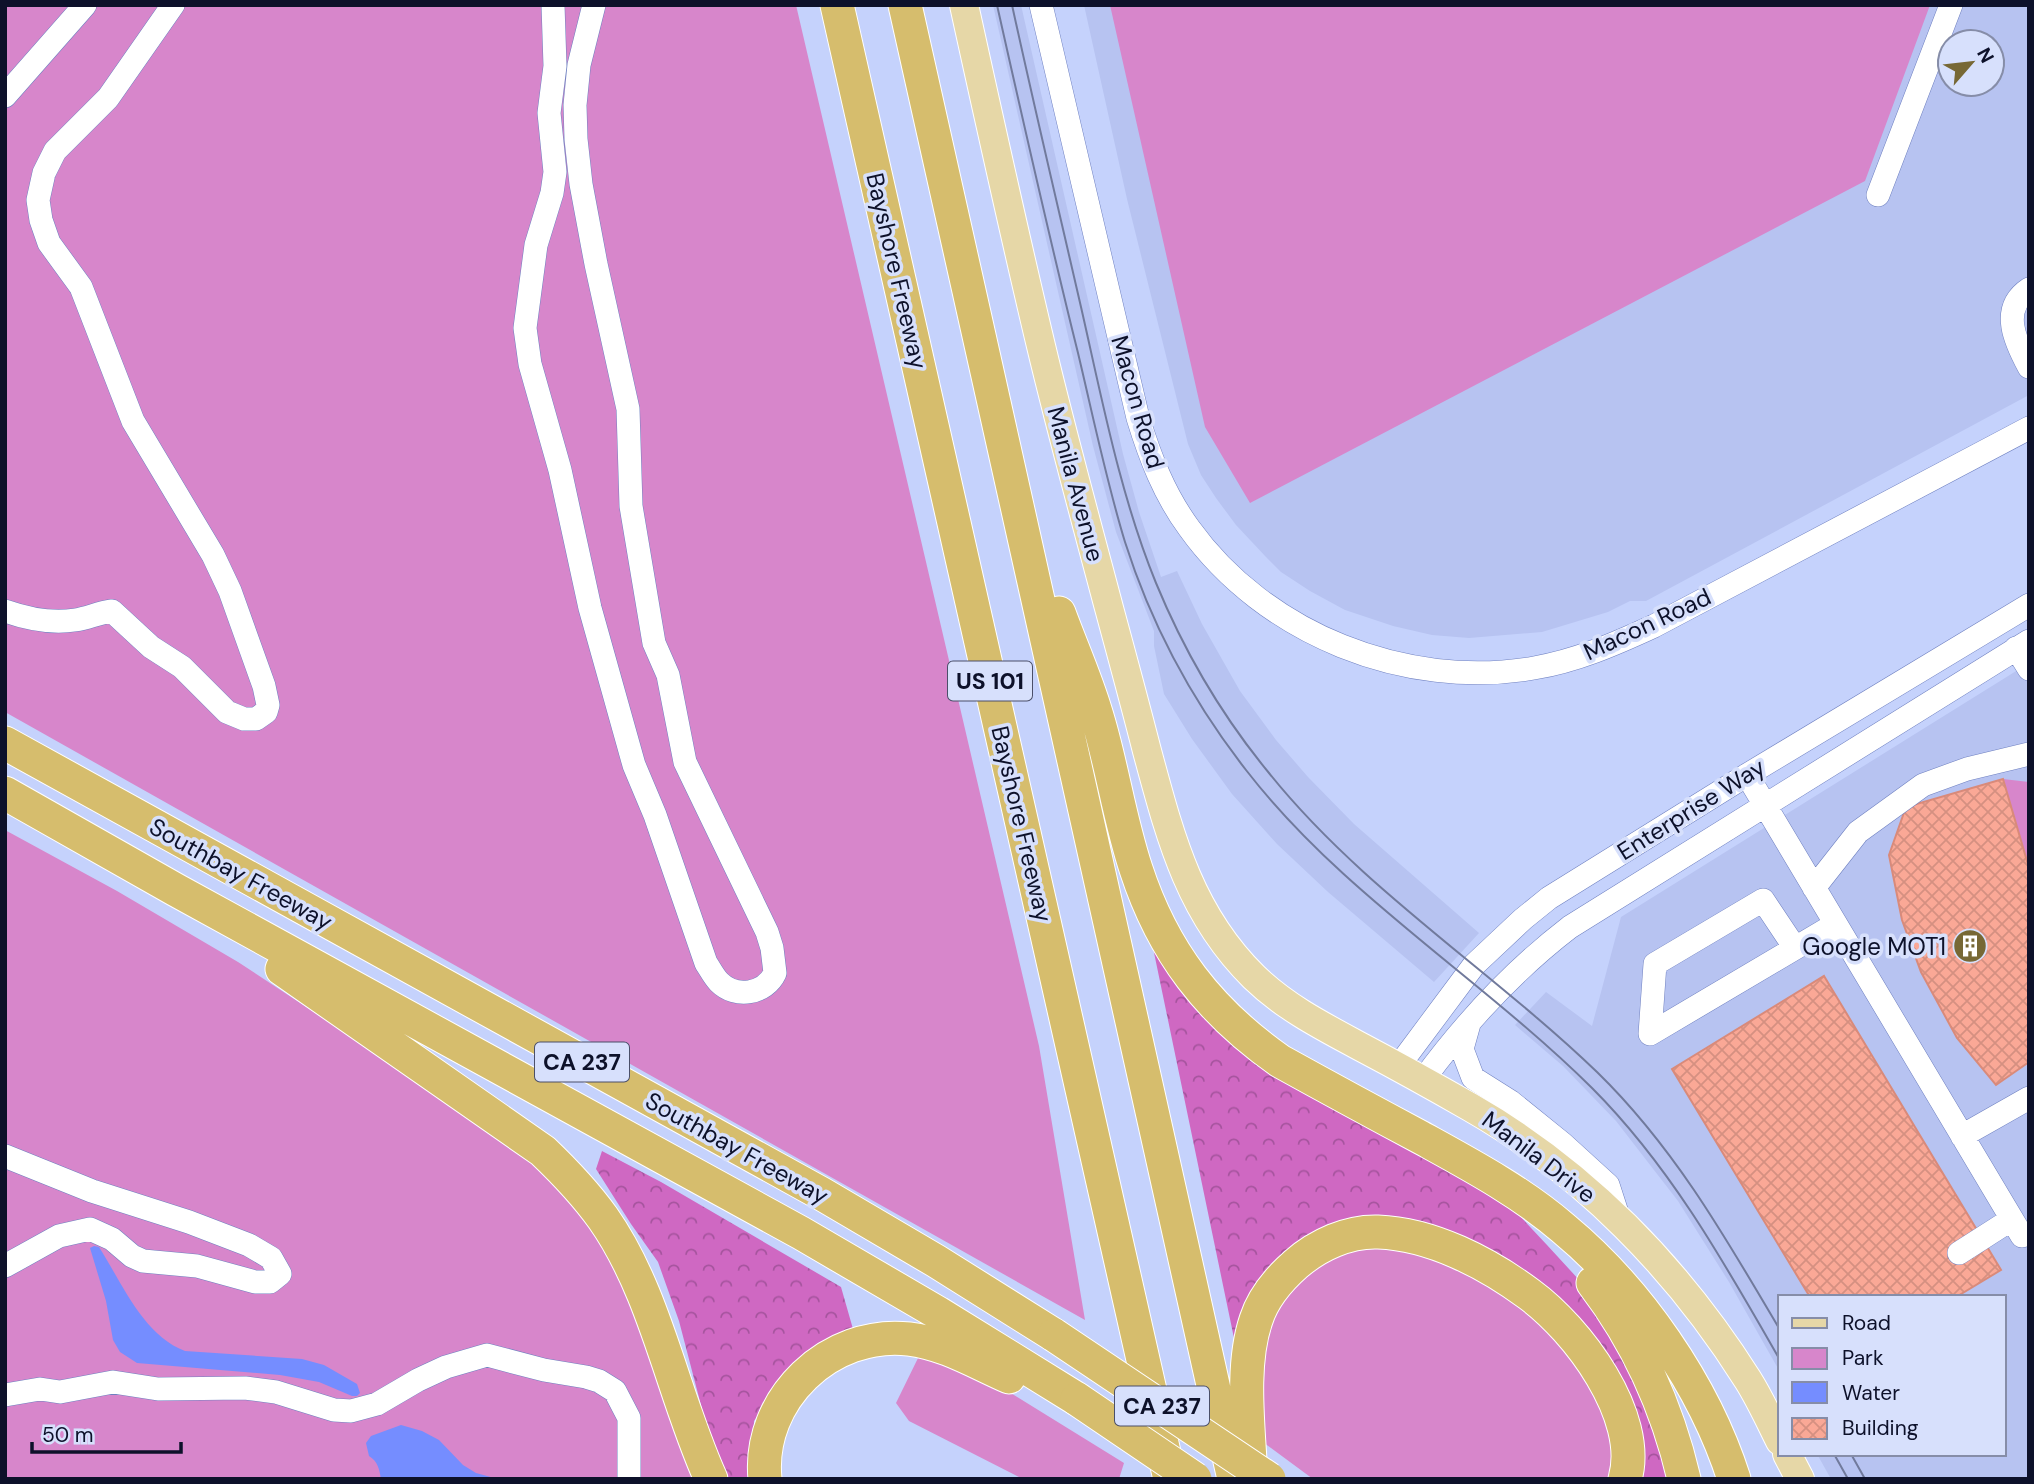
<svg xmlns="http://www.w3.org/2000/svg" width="2034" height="1484" font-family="'DM Sans',sans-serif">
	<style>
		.built { fill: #b7c3f1; fill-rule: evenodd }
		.green { fill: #d786cb }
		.forest { fill: url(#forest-crowns) }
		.water { fill: #758dff }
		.building { fill: url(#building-cross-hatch); stroke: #d98a7a; stroke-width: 2 }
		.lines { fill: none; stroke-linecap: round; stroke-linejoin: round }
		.minor-casing { stroke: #6f80c0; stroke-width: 24 }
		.major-casing { stroke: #fff; stroke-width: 30 }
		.highway-casing { stroke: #fff; stroke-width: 35 }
		.minor { stroke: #fff; stroke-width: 23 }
		.major { stroke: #e6d7a7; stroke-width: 28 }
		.highway { stroke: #d6bd6d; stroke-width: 33 }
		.tram { stroke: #717a9c; stroke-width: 2 }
		.highway-bridge-casing { stroke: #fff; stroke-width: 35; stroke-linecap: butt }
		.highway-bridge { stroke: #d6bd6d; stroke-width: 33 }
		.labels { text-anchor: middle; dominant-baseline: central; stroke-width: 7; stroke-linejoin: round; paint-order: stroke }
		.shield { fill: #d7e0fc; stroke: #4a4f69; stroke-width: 2 }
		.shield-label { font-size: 23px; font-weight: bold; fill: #0d112a }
		.street-label { font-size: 24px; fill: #0d112a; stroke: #d7e0fc }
		.poi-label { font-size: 24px; fill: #0d112a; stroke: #d7e0fc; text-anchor: end }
	</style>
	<defs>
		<pattern id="forest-crowns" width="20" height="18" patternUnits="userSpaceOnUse" patternTransform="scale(1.75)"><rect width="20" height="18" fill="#cf68c2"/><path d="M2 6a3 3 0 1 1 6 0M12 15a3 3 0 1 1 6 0" fill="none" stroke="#a6549e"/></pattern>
		<pattern id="building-cross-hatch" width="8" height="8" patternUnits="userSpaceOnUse" patternTransform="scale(1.75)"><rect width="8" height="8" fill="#faa896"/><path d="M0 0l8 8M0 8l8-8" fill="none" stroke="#d59081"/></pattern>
	</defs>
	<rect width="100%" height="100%" fill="#c5d2fc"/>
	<!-- built -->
	<path class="built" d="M 993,5 L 1021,5 L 1123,454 L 1139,512 L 1161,577 L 1177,571 L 1202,624 L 1240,691 L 1276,740 L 1308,777 L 1354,824 L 1479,933 L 1434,982 L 1328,892 L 1277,844 L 1232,794 L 1192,739 L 1164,694 L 1154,646 L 1154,631 L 1116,532 L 1093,446 Z
		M 1084,5 L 2029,5 L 2029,395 L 1646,601 L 1630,601 L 1608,612 L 1542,632 L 1469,638 L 1432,635 L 1393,626 L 1345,610 L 1310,591 L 1281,572 L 1266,557 L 1236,525 L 1216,498 L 1201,475 L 1188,444 L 1127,199 ZM 1950,42 L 1992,42 L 1992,84 L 1950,84 Z
		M 2029,663 L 2029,1479 L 1831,1479 L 1817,1454 L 2004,1454 L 2004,1297 L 1780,1297 L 1780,1372 L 1729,1282 L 1678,1201 L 1616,1121 L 1563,1066 L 1515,1025 L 1546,992 L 1592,1026 L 1621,917 Z"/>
	<!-- green -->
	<path class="green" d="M 5,5 L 796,5 L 1039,1046 L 1085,1320 L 5,712 Z
		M 1110,5 L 1930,5 L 1865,181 L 1250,503 L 1205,427 Z
		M 2003,779 L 2029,782 L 2029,868 Z
		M 5,830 L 117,891 L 238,962 L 496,1132 L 533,1163 L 572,1202 L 617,1268 L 698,1479 L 5,1479 Z
		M 1409,1245 L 1526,1301 L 1607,1402 L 1615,1479 L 1313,1479 L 1260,1440 L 1256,1392 L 1276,1299 L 1331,1252 Z
		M 920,1354 L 975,1371 L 1124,1463 L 1119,1479 L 1023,1479 L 909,1421 L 896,1403 Z"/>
	<!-- forest -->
	<path class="forest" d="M 1146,914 L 1195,996 L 1503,1198 L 1547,1245 L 1581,1282 L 1608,1317 L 1675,1479 L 1631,1479 L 1635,1441 L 1538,1285 L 1349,1223 L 1235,1343 Z
		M 602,1151 L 661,1182 L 841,1287 L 853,1329 L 782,1378 L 754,1421 L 752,1479 L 724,1479 L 714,1455 L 679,1321 L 658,1262 L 631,1224 L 596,1169 Z"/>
	<!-- water -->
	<path class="water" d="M 94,1246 L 99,1247 C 122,1283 143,1335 185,1351 L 302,1359 L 324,1365 L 357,1384 L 360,1393 L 357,1396 L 352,1396 L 319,1382 L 280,1375 L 137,1363 L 120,1352 L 113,1340 L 106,1301 L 90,1248 Z
		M 401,1425 L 422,1431 L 439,1440 L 463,1465 L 476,1473 L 498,1479 L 381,1479 C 379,1468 378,1462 369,1456 L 366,1443 L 371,1436 Z"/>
	<!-- building -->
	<path class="building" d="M 2003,779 L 2029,868 L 2029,1062 L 1996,1085 L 1957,1038 L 1921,972 L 1902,920 L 1889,855 L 1906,807 Z
		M 1824,976 L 2001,1270 L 1956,1297 L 1810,1297 L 1672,1069 Z"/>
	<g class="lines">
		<!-- minor casing -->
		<g class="minor-casing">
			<path id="minor" d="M 553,5 L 555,66 L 549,113 L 555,172 L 552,193 L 536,245 L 525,328 L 530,364 L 560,470 L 590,608 L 634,765 L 655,815 L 706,963 C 710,969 714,977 719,982 C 736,999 765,994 775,973 L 772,948 L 767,932 L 685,762 L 668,675 L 654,643 L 631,506 L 628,409 L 596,264 L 581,184 L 576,139 L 575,105 L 579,65 L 594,5
				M 1041,5 L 1138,418 C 1150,457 1164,494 1189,528 C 1265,634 1405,690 1534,668 C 1576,661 1615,644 1654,626 L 2029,428
				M 5,96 L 85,5
				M 1878,195 L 1951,5
				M 2029,289 C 1999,309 2016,343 2029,367
				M 5,611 C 28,619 51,624 75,620 C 88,618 98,613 112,611 L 151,647 L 182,667 L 227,712 L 244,719 L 256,719 L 266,712 L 268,705 L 264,686 L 230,591 L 213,555 L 133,421 L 81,287 L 49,243 L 41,220 L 38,200 L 44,173 L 55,151 L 108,98 L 173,5
				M 2016,648 L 2029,669
				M 1747,775 L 2022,1236 L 2029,1234
				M 1814,888 L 1858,832 L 1923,785 L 1967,769 L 2029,754
				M 1795,948 L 1763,900 L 1655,964 L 1650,1034 L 1836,924
				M 1469,1024 L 1462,1049 L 1473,1078 L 1511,1102 L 1563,1144 L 1608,1185 L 1619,1219
				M 1398,1067 L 1474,965 L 1523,919 L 1549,898 L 1747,775 L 2029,605
				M 1423,1080 C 1465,1023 1514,970 1570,927 L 2029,641
				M 1962,1136 L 2029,1098
				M 5,1156 L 92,1191 L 189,1222 L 249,1245 L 271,1258 L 280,1274 L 270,1282 L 255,1282 L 197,1266 L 143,1261 L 132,1256 L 112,1239 L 90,1229 L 59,1236 L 5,1266
				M 1959,1253 L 2012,1219
				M 5,1395 L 40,1389 L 60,1392 L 113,1382 L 158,1389 L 245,1388 L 276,1392 L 334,1410 L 351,1411 L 377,1404 L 418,1380 L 446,1367 L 487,1355 L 544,1370 L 586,1377 L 599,1381 L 615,1391 L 629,1418 L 629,1479"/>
		</g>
		<!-- major casing -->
		<g class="major-casing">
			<path id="major" d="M 964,5 C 989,119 1014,233 1041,346 C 1062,434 1086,521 1109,608 C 1122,656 1135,704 1147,751 C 1170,836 1189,913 1254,977 C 1286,1008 1324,1027 1363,1048 C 1399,1067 1435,1087 1470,1107 C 1584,1172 1678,1269 1748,1380 C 1760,1399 1770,1421 1780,1441
				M 1787,1454 L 1800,1479"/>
		</g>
		<!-- highway casing -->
		<g class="highway-casing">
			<path id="highway" d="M 837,5 L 1170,1479
				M 905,5 C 1016,496 1122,988 1234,1479
				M 1059,613 C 1071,646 1086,679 1096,713 C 1112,764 1119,818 1136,869 C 1163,952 1209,1011 1280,1061 C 1327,1087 1373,1112 1420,1137 C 1469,1164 1520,1191 1563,1228 C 1638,1290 1704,1385 1734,1479
				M 5,743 L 822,1194 L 936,1261 L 1054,1335
				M 5,793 L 176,890 L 801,1233 L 938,1313 L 1077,1399
				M 282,969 L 543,1151 C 565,1172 585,1193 603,1218 C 656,1293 673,1396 711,1479
				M 1593,1283 C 1638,1342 1667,1406 1684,1479
				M 765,1479 C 757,1399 830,1330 909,1339 C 944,1343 977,1363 1009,1377
				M 1251,1479 C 1249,1430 1240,1367 1256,1320 C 1263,1298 1279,1279 1296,1264 C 1318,1245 1348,1231 1378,1232 C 1432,1234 1487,1263 1529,1294 C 1577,1329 1643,1416 1625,1479"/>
		</g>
		<!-- minor -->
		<use href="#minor" class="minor"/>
		<!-- major -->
		<use href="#major" class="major"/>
		<!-- highway -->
		<use href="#highway" class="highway"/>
		<!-- tram -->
		<path class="tram" d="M 997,5 C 1023,121 1049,237 1078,353 C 1093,416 1106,480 1125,542 C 1151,624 1193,702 1246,770 C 1342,894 1481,978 1592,1088 C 1671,1167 1725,1264 1780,1360
			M 1012,5 C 1034,106 1058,207 1081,307 C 1102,399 1120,495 1156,583 C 1184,651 1222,716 1269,773 C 1362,889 1491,970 1597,1072 C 1674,1147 1726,1238 1780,1330
			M 1834,1454 L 1848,1479
			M 1851,1454 L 1865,1479"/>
		<!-- highway-bridge casing -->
		<g class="highway-bridge-casing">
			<path id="highway-bridge" d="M 1054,1335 L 1269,1479
				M 1077,1399 L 1195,1479"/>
		</g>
		<!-- highway-bridge -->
		<use href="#highway-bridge" class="highway-bridge"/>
	</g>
	<!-- icons -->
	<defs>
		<g id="building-disc" transform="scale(1.75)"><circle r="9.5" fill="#776835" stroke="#d7e0fc"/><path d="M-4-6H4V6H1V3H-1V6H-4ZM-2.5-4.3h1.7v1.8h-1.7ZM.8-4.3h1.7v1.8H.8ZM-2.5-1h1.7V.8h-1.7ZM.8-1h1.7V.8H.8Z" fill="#fff"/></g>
	</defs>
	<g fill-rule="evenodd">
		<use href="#building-disc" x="1970" y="946"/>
	</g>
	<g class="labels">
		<!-- shield labels -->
		<g class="shield">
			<rect x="948" y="661.5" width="84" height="39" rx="5"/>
			<rect x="535" y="1042.5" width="94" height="39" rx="5"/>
			<rect x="1115" y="1386.5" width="94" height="39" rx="5"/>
		</g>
		<g class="shield-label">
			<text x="990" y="681">US 101</text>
			<text x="582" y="1062">CA 237</text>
			<text x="1162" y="1406">CA 237</text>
		</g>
		<!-- street labels -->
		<g class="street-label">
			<text transform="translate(897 271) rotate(77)">Bayshore Freeway</text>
			<text transform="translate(1138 402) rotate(74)">Macon Road</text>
			<text transform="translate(1076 484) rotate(75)">Manila Avenue</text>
			<text transform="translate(1647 624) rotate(-25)">Macon Road</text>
			<text transform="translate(1691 809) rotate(-32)">Enterprise Way</text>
			<text transform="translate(1022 824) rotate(77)">Bayshore Freeway</text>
			<text transform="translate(241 874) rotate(29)">Southbay Freeway</text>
			<text transform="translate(737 1148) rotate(29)">Southbay Freeway</text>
			<text transform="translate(1539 1157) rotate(37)">Manila Drive</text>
		</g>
		<!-- poi labels -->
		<g class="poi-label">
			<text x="1946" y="946">Google MOT1</text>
		</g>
	</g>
	<!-- border -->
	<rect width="2034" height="1484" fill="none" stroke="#0d112a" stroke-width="14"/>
	<!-- legend -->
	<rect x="1778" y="1295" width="228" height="161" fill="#d7e0fc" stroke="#868da8" stroke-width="2"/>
	<rect x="1792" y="1318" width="35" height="10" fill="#e6d7a7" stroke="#868da8" stroke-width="2"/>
	<text x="1842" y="1330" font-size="21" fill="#0d112a">Road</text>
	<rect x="1792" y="1348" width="35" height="21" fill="#d786cb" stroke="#868da8" stroke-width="2"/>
	<text x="1842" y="1365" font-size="21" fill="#0d112a">Park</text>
	<rect x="1792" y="1382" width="35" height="21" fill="#758dff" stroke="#868da8" stroke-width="2"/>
	<text x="1842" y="1400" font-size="21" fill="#0d112a">Water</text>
	<rect x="1792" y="1418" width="35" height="21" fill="url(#building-cross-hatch)" stroke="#868da8" stroke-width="2"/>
	<text x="1842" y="1435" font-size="21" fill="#0d112a">Building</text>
	<!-- north arrow -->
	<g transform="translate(1971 63) rotate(62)"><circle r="33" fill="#d7e0fc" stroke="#868da8" stroke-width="2"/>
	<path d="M0-5L12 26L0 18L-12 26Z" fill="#776835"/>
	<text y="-10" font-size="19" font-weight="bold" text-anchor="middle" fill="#0d112a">N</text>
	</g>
	<!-- scale -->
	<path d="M32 1442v10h149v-10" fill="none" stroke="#0d112a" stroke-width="3.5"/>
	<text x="42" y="1442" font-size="21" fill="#0d112a" stroke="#d7e0fc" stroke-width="5" paint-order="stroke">50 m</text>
</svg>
